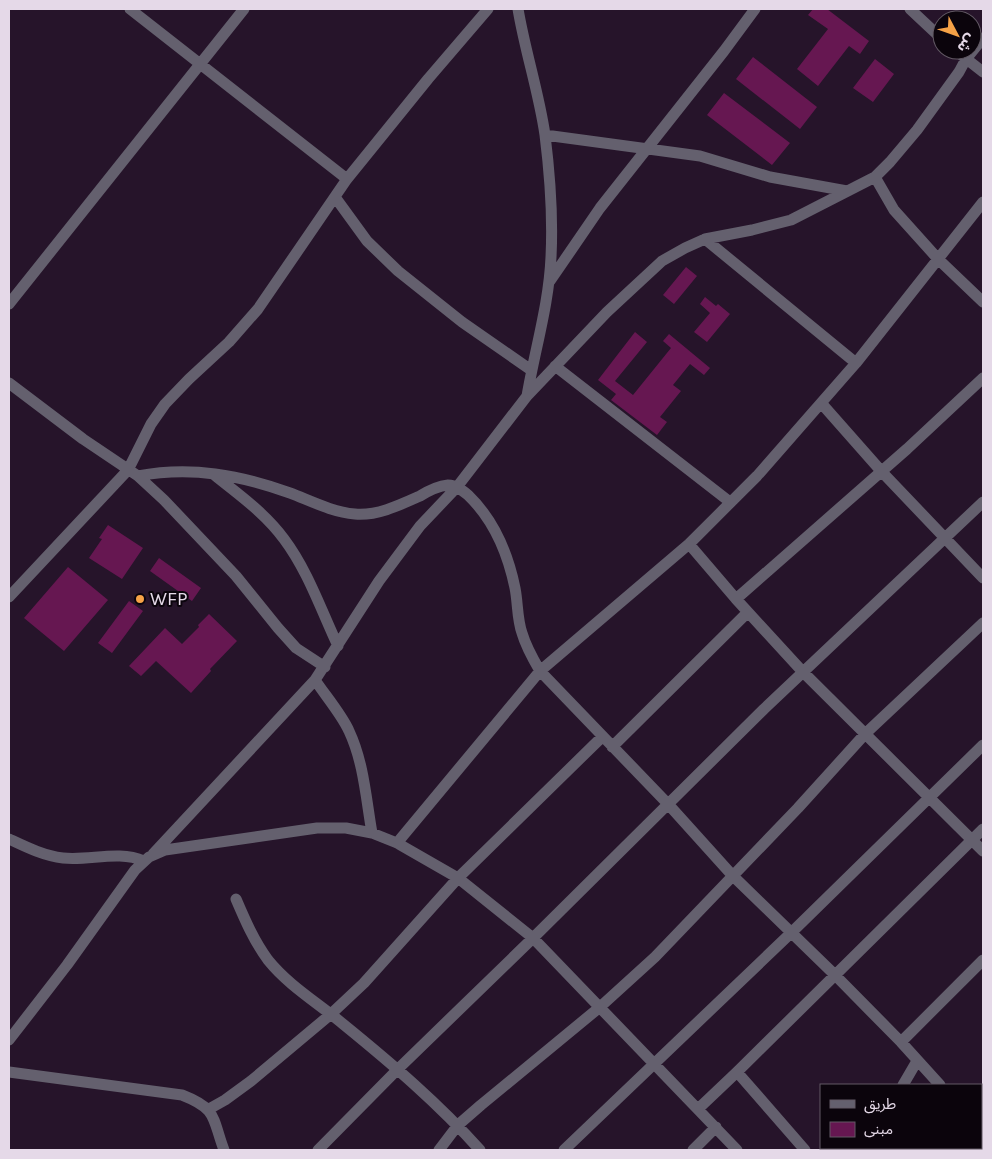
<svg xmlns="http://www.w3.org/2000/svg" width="992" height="1159" font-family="Karla,'Noto Sans Arabic',sans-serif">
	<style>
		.building { fill: #661751 }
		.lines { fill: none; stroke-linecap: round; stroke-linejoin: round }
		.minor { stroke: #64606e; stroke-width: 11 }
		.poi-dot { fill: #f6a247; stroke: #0b040c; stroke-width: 2 }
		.labels { text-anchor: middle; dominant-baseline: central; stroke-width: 4; stroke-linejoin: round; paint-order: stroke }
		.poi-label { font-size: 19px; fill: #e5d9e8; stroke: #0b040c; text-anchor: start }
	</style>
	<rect width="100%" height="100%" fill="#26142a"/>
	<!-- building -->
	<path class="building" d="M 813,9 L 827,9 L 869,41 L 860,54 L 849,46 L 818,86 L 797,69 L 828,29 L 808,15 Z
		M 753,57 L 817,107 L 800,129 L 736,79 Z
		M 875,59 L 894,74 L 873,102 L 853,88 Z
		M 724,93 L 790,143 L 772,165 L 707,115 Z
		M 686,267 L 697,276 L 674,304 L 663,295 Z
		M 705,297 L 716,306 L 718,304 L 730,314 L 707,342 L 694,332 L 710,313 L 700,304 Z
		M 635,332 L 647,342 L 615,381 L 633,395 L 671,348 L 663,341 L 669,334 L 710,368 L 704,375 L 690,364 L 673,385 L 681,391 L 660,417 L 667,422 L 657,435 L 611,400 L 616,394 L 598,380 Z
		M 108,525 L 143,548 L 122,579 L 89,558 L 102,539 L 99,538 Z
		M 159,558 L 201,588 L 192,601 L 150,571 Z
		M 68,567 L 108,600 L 64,651 L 24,618 Z
		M 129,601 L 143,611 L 112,653 L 98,643 Z
		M 209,614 L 237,641 L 210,669 L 211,671 L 191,693 L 156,661 L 141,676 L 129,666 L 165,628 L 182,644 L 199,627 L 198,625 Z"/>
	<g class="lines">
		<!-- minor -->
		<path class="minor" d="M 130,9 L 347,179
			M 518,9 C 525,51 539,93 545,135 C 550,175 553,217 551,257 C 549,304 535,349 527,396
			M 910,9 L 942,39
			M 955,50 L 983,72
			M 545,135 L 700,156 L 770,177 L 847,191
			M 875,177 L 894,210 L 938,259 L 983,302
			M 335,197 L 367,241 L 398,271 L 462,322 L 531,370
			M 705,239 L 856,363
			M 550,281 L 600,208 L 724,51 L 755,9
			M 9,304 L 244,9
			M 555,366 L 730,502
			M 9,383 L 83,439 L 138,476 L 164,500 L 236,576 L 278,628 L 296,648 L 325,667
			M 822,404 L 882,472 L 983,578
			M 213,474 C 238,494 265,513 284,539 C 308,571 321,610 338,646
			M 138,476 C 191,466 240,475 290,493 C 311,501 332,512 355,514 C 377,516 400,505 420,496 C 428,491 438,486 448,485 C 456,485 462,490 468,495 C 494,520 508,554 515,588 C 518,603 517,619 522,633 C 526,647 533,659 540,671 L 668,804 L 732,875 L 835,975 L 901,1042 L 940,1085
			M 689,544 L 736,599 L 802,671 L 983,851
			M 9,597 L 128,470 L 151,424 L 165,404 L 189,379 L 229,342 L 258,309 L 347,179 L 428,79 L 488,9
			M 736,599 L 907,449 L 983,378
			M 315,680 C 325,695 342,715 349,731 C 364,763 366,799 372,833
			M 612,747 L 748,612
			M 9,839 C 26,847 44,856 63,858 C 90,861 118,850 144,861
			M 397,843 L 540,671 L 689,544 L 757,476 L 856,363 L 983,202
			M 153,854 L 315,680 L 379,581 L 420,526 L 457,487 L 527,396 L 607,312 L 662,261 L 685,248 L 705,239 L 752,230 L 791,220 L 875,177 L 890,162 L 917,130 L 959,72 L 966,59 L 983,38
			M 236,899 C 245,920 254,941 268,960 C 289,986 318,1003 343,1024 C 391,1063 439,1104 480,1150
			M 9,1040 L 67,965 L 135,870 L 149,857 L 165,850 L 317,828 L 346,828 L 372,833 L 397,843 L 458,878 L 533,938 L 737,1150
			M 901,1042 L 983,960
			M 9,1072 L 182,1095 C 218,1109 212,1118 224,1150
			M 737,1072 L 805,1150
			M 903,1085 L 917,1061
			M 981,1097 L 983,1095
			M 209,1109 L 225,1100 L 251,1081 L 331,1014 L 364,983 L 458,878 L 602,737
			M 698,1109 L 737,1072 L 983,829
			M 981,1130 L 983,1132
			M 318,1150 L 397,1070 L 533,938 L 764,709 L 983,502
			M 439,1150 L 458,1125 L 481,1105 L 600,1007 L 655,957 L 798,808 L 865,734 L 983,623
			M 564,1150 L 792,932 L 983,745
			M 693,1150 L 716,1127
			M 868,1150 L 869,1148
			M 964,1150 L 966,1148"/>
	</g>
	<!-- markers -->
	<circle class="poi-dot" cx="140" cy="599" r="5"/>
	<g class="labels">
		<!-- poi labels -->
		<g class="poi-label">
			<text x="150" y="599">WFP</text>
		</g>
	</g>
	<!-- border -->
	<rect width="992" height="1159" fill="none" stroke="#e5d9e8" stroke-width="20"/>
	<!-- legend -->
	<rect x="820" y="1084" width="162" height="65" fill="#0b040c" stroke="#625964"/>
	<rect x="830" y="1100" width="25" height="8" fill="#64606e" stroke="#625964"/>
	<text x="864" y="1109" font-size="15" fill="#e5d9e8">طريق</text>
	<rect x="830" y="1122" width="25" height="15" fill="#661751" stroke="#625964"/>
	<text x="864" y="1134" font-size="15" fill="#e5d9e8">مبنى</text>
	<!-- north arrow -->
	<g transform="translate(957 35) rotate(131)"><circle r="24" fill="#0b040c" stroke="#625964"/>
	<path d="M0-4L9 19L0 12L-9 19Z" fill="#f6a247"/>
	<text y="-8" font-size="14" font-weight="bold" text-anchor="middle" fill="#e5d9e8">ش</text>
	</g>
</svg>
